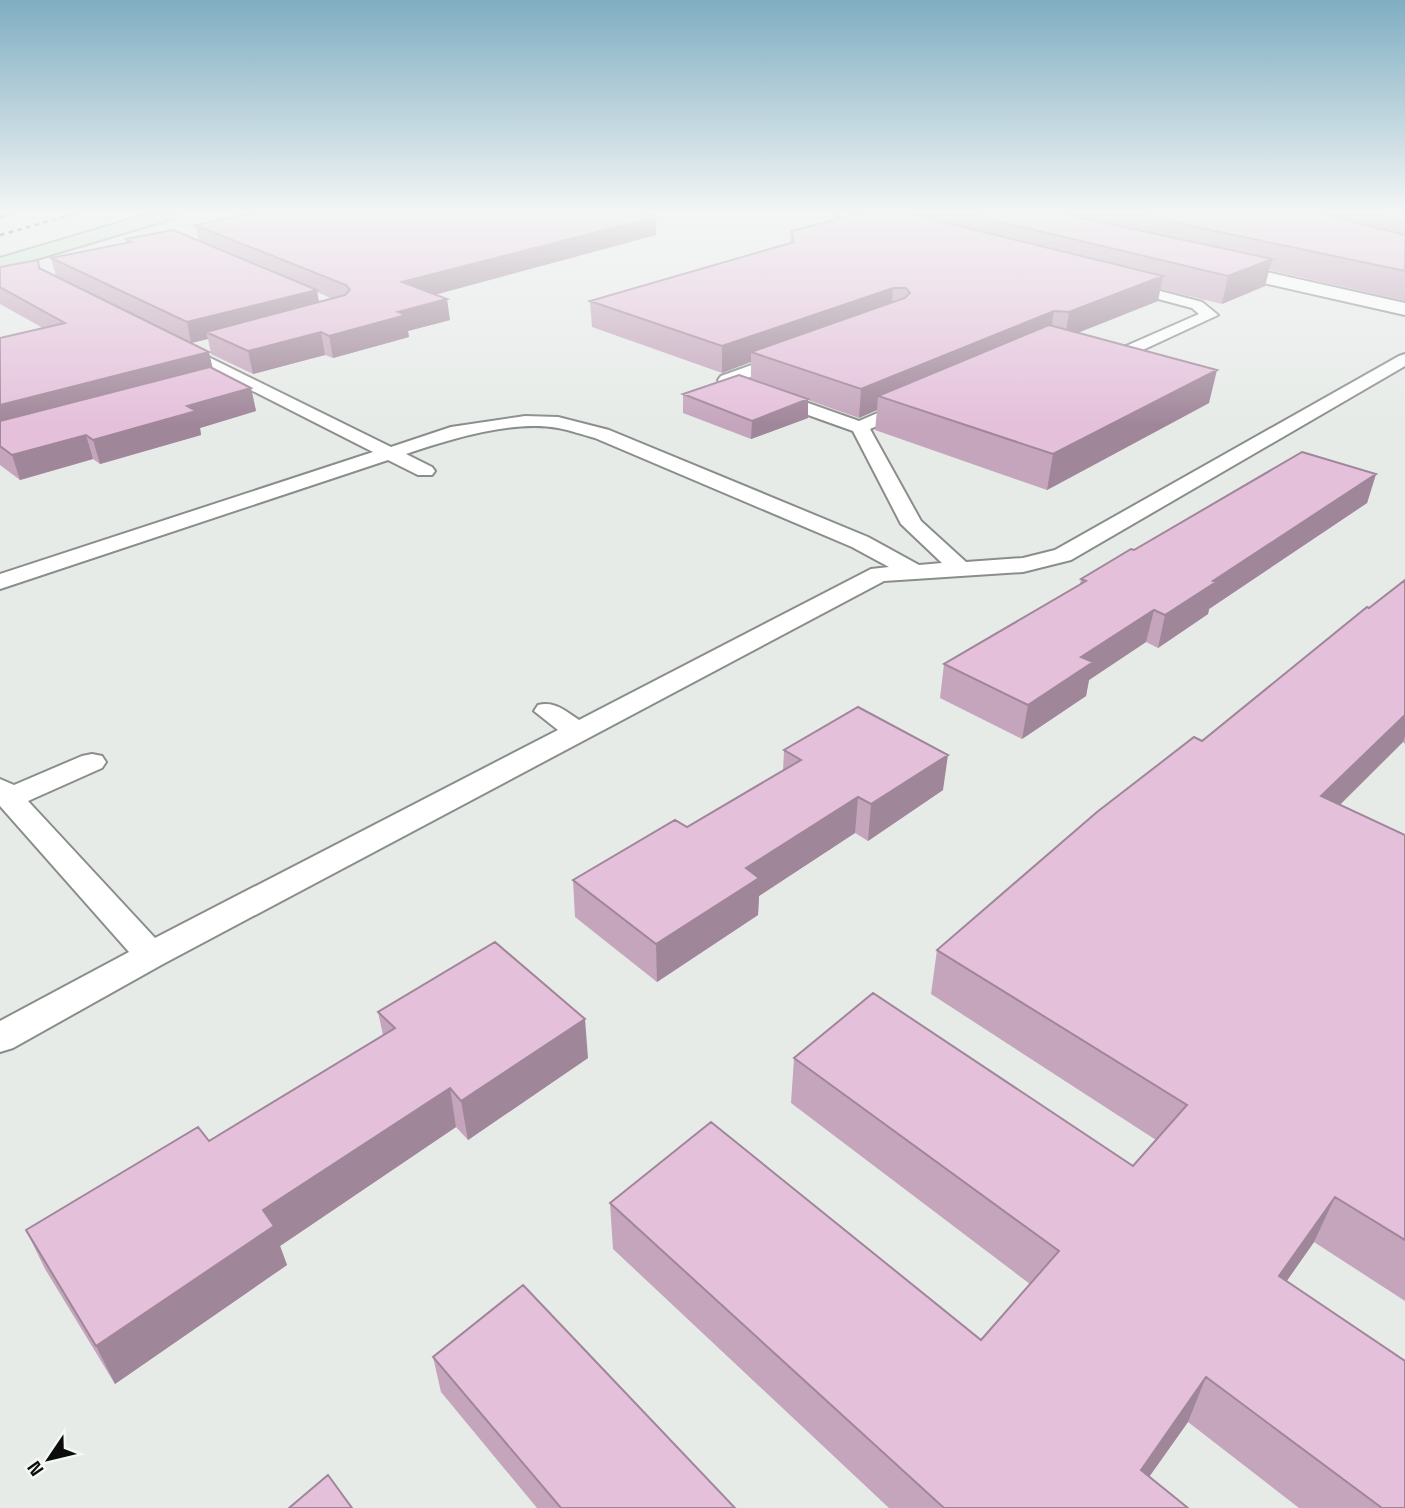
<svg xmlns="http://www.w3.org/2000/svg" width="1405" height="1508" font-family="'Space Grotesk',sans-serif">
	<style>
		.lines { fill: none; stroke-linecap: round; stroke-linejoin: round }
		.lane-casing { stroke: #8a8e8b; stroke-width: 4 }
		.street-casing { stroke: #8a8e8b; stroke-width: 4 }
		.secondary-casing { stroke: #8a8e8b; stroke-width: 4 }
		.lane { fill: #fff; fill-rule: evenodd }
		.street { fill: #fff; fill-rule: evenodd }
		.secondary { fill: #cbe1d2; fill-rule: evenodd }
		.tram { stroke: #262826; stroke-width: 2 }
		.rail { stroke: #262826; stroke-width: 2.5; stroke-dasharray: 4.5 4.5; stroke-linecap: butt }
		.wall { fill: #c5a5bc; fill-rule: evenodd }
		.shaded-wall { fill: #a08699 }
		.building { fill: #e5c0db; stroke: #a08699; stroke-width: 2 }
	</style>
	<rect width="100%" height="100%" fill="#e7ebe8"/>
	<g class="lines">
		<!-- lane casing -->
		<g class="lane-casing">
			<path id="lane" d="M 833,214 L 854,214 L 892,226 L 886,230 Z
				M 1122,281 L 1202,302 L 1218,315 L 1134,354 L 1091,353 L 1089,350 L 1091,347 L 1126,346 L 1199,314 L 1192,308 L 1117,288 L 1115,285 Z
				M 178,342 L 391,447 L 451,427 L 525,416 L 558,417 L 609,430 L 868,537 L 919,565 L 942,563 L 901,524 L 853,431 L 721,384 L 718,380 L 721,376 L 785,353 L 791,355 L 793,358 L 791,361 L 743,380 L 859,421 L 903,402 L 915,402 L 918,406 L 915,410 L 870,429 L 921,521 L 966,562 L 1023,558 L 1055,550 L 1399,356 L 1405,354 L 1405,366 L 1071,560 L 1023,572 L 884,581 L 163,964 L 13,1048 L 0,1052 L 0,1021 L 129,952 L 0,806 L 0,779 L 14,785 L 82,756 L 92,754 L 102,756 L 106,762 L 102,768 L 28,801 L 155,938 L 558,730 L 534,711 L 538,705 C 555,701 565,711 579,720 L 871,569 L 889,567 L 852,547 L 595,438 C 583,435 570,430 558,428 C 511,420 451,439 406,454 L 432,467 L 435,471 L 432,475 L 418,475 L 388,460 L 0,589 L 0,574 L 373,452 L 172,350 L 170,347 Z"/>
		</g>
		<!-- street casing -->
		<g class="street-casing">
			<path id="street" d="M 1217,261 L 1405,303 L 1405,315 L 1210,271 L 1208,267 Z"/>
		</g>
		<!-- secondary casing -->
		<g class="secondary-casing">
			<path id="secondary" d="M 149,214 L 176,214 L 174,218 L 0,270 L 0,258 Z"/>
		</g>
		<!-- lane -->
		<use href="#lane" class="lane"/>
		<!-- street -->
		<use href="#street" class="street"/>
		<!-- secondary -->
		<use href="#secondary" class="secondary"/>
		<!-- tram -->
		<path class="tram" d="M 0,217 L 9,214"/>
		<!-- rail -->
		<path class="rail" d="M 0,235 L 74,214"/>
	</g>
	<!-- wall -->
	<path class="wall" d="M 859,214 L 1405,214 L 1405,301 L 1269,270 L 1265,286 L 1222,304 L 1160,289 L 1158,301 L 1077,333 L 1209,403 L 1047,490 L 875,430 L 877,410 L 859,418 L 808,400 L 808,418 L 751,439 L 683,413 L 683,394 L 751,379 L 751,362 L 722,373 L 592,327 L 590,301 L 790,244 L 791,231 Z
		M 195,225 L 656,235 L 435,294 L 450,320 L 408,331 L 409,337 L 333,358 L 325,355 L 253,374 L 211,354 L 208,339 L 191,343 L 212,368 L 251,388 L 256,411 L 200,428 L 201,435 L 100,464 L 93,459 L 20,480 L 0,465 L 0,338 L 43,328 L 0,304 L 0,267 L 38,260 L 40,268 L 56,276 L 51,258 L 127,242 L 126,239 L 199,241 ZM 317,292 L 333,299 L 319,302 Z
		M 1376,474 L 1367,503 L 1209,609 L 1208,614 L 1158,648 L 1146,642 L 1089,680 L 1086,696 L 1022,739 L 940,698 L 944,664 L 1080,584 L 1081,579 L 1134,550 Z
		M 1405,580 L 1405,744 L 1403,742 L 1340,805 L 1405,835 L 1405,1301 L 1314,1242 L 1286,1282 L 1405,1508 L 1299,1508 L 1188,1422 L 1149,1477 L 1188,1508 L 889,1508 L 613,1249 L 610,1203 L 981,1340 L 1030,1284 L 791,1103 L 794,1058 L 1133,1166 L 1156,1140 L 931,994 L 937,950 Z
		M 784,750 L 943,790 L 868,841 L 855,833 L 759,896 L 758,915 L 657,982 L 575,917 L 573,880 L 687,827 L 783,771 Z
		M 378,1012 L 588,1058 L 468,1140 L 456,1127 L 280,1246 L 287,1265 L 115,1384 L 45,1269 L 26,1230 L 209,1141 L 383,1035 Z
		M 433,1357 L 735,1508 L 537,1508 L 441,1392 Z"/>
	<!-- shaded-wall -->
	<path class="shaded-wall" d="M 1318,214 L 1346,214 L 1345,219 Z
		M 656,217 L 656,235 L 405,303 L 402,282 Z
		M 1272,259 L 1265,286 L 1222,304 L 1228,276 Z
		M 1163,276 L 1158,301 L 1065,338 L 1069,312 Z
		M 893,288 L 891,313 L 751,352 L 751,362 L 722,373 L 722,346 Z
		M 317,290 L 320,309 L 206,332 L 208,339 L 191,343 L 187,322 Z
		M 447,299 L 450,320 L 408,331 L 409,337 L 333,358 L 329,336 L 398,312 Z
		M 1054,311 L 1050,337 L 878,396 L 877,410 L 859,418 L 861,389 Z
		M 321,332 L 325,355 L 253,374 L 248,351 Z
		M 209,352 L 214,374 L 0,430 L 0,405 Z
		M 1217,370 L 1209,403 L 1047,490 L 1053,454 Z
		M 251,388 L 256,411 L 200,428 L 201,435 L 100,464 L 93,440 L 187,406 Z
		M 808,399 L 808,418 L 751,439 L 752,421 Z
		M 86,435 L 93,459 L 20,480 L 12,455 Z
		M 1376,474 L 1367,503 L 1209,609 L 1208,614 L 1158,648 L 1165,615 L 1213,581 Z
		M 1154,610 L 1146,642 L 1089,680 L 1086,696 L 1022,739 L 1028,705 L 1081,657 Z
		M 1405,715 L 1405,736 L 1403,742 L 1306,838 L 1321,796 Z
		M 948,755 L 943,790 L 868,841 L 871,804 Z
		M 858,797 L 855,833 L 759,896 L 758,915 L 657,982 L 656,944 L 746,868 Z
		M 585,1019 L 588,1058 L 468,1140 L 461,1101 Z
		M 450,1088 L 456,1127 L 280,1246 L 287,1265 L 115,1384 L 96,1346 L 263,1210 Z
		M 1335,1197 L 1314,1242 L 1258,1322 L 1279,1276 Z
		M 1206,1377 L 1188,1422 L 1127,1508 L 1141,1470 Z"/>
	<!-- building -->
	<path class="building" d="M 251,214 L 645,214 L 656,217 L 402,282 L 447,299 L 398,312 L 406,315 L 329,336 L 321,332 L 248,351 L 206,332 L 345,295 L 350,290 L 346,285 L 195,225 Z
		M 859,214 L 910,214 L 1163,276 L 1069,312 L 1054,311 L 861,389 L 751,352 L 905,298 L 910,293 L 906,288 L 893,288 L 722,346 L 590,301 L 794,242 L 791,231 Z
		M 968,214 L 1064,214 L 1272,259 L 1228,276 Z
		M 1135,214 L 1323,214 L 1405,235 L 1405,271 Z
		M 1373,214 L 1405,214 L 1405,222 Z
		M 173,230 L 317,290 L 187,322 L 51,258 L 131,242 L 126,239 Z
		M 38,260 L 39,268 L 209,352 L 0,405 L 0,338 L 65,323 L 0,287 L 0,267 Z
		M 1049,325 L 1217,370 L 1053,454 L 878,396 Z
		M 210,367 L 251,388 L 187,406 L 196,411 L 93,440 L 86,435 L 12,455 L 0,446 L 0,421 Z
		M 739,375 L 808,399 L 752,421 L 683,394 Z
		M 1302,452 L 1376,474 L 1213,581 L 1216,582 L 1165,615 L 1154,610 L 1081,657 L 1093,662 L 1028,705 L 944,664 L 1086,581 L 1081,579 L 1131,549 L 1134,550 Z
		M 1405,580 L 1405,715 L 1321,796 L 1405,835 L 1405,1240 L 1335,1197 L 1279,1276 L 1405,1361 L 1405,1508 L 1382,1508 L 1206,1377 L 1141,1470 L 1188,1508 L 944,1508 L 610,1203 L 711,1122 L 981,1340 L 1059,1251 L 794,1058 L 873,993 L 1133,1166 L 1187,1105 L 937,950 L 1097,812 L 1194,737 L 1202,741 L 1367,607 L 1369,608 Z
		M 858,707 L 948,755 L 871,804 L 858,797 L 746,868 L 759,878 L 656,944 L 573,880 L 675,820 L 687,827 L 801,760 L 784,750 Z
		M 495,942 L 585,1019 L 461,1101 L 450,1088 L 263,1210 L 274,1226 L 96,1346 L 26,1230 L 198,1127 L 209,1141 L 395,1028 L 378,1012 Z
		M 523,1285 L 735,1508 L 561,1508 L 433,1357 Z
		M 328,1475 L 352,1508 L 289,1508 Z"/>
	<!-- sky -->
	<linearGradient id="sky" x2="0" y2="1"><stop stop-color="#7faec2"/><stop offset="0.5" stop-color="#f4f6f5"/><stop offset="1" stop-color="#f4f6f5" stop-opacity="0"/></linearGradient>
	<rect width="1405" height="425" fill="url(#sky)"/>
	<!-- north arrow -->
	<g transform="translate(49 1459) rotate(235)" stroke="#f4f8f5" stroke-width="5" paint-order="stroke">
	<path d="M0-5L12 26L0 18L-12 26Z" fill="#0b0c0b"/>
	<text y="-10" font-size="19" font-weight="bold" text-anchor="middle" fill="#0b0c0b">N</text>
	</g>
</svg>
